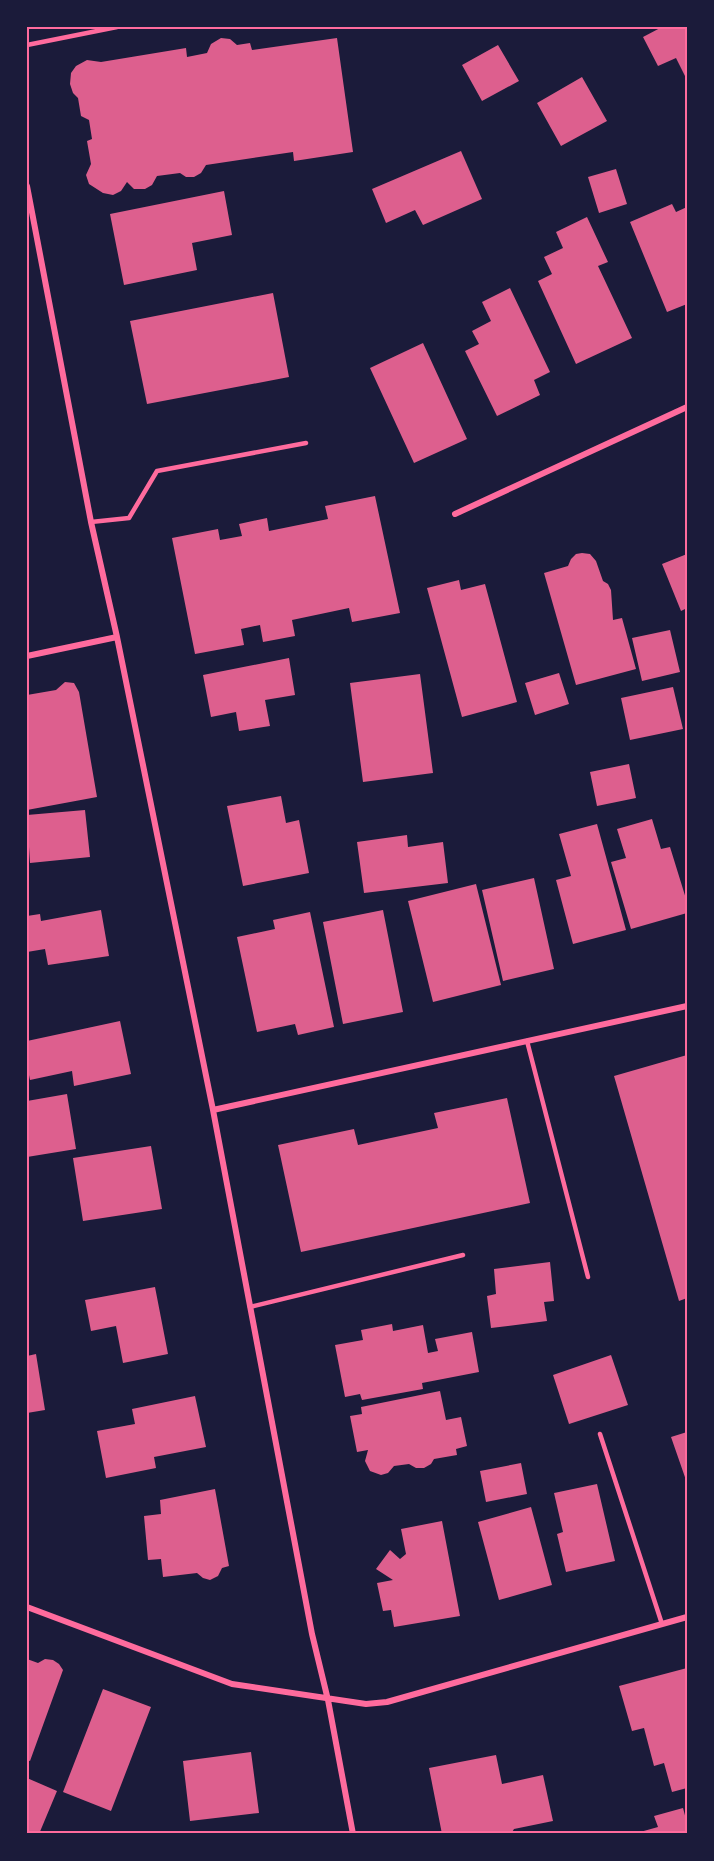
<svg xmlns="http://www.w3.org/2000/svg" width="714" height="1861" font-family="'Roboto Serif',serif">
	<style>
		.building { fill: #dd5f8e }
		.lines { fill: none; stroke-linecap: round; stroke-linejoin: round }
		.service { stroke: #ff6b9d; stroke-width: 4.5 }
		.minor { stroke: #ff6b9d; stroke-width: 6 }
		.neatline { fill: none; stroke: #ff6b9d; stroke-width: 2 }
	</style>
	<rect width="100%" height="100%" fill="#1b1b3a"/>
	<!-- building -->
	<path class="building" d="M 662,27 L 687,27 L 687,75 L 685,76 L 676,58 L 658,66 L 643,37 Z
		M 221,38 L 230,39 L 237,45 L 250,43 L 252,50 L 337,38 L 353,152 L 294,161 L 293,152 L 206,165 L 201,173 L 194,177 L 186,177 L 180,173 L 157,176 L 152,185 L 145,189 L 134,189 L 127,182 L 121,191 L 113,195 L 103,193 L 89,184 L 86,175 L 91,164 L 87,141 L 92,139 L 89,120 L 81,116 L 78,98 L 73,93 L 70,84 L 71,73 L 76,66 L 87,60 L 101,62 L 186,48 L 187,57 L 207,53 L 211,44 Z
		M 498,45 L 519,81 L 482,101 L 462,65 Z
		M 582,77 L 607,121 L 561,146 L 537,103 Z
		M 461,151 L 482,199 L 423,225 L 415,210 L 386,223 L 372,189 Z
		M 616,169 L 627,204 L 599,213 L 588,177 Z
		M 224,191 L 232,235 L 192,243 L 197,270 L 124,285 L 110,214 Z
		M 672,204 L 676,212 L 687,207 L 687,304 L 667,312 L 630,222 Z
		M 587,217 L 608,262 L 598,266 L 632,338 L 576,364 L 538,281 L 552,274 L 544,257 L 563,248 L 556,232 Z
		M 510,288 L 550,372 L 534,380 L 540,395 L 497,416 L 465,351 L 479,344 L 472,331 L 491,321 L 482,302 Z
		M 273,293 L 289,377 L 147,404 L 130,321 Z
		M 423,343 L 467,439 L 414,463 L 370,368 Z
		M 375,496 L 400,613 L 352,622 L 349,608 L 292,620 L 295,636 L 263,642 L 260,625 L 241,629 L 244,645 L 195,654 L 172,538 L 218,529 L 220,540 L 242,536 L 239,524 L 267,518 L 269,531 L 328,519 L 325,506 Z
		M 582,553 L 590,554 L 596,561 L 603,581 L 608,584 L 611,590 L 613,620 L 622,618 L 636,669 L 576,685 L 544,573 L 568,566 L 571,559 L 576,554 Z
		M 687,554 L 687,608 L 681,611 L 662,564 Z
		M 459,580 L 461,590 L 485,584 L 517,702 L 462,717 L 427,588 Z
		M 670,630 L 680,672 L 642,681 L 632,638 Z
		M 289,658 L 295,695 L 265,700 L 270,726 L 239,731 L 236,712 L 211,717 L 203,675 Z
		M 559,673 L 569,704 L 535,715 L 525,683 Z
		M 420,674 L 433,773 L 363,782 L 350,683 Z
		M 65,682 L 74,683 L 79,692 L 97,797 L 27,810 L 27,695 L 56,690 Z
		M 673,687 L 683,729 L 630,740 L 621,698 Z
		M 629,764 L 636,798 L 597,806 L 590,772 Z
		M 281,796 L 286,823 L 299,820 L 309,873 L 243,886 L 227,806 Z
		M 85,810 L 90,857 L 30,863 L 27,815 Z
		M 652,819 L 661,849 L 670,847 L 687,902 L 687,913 L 631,929 L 611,862 L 626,858 L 617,829 Z
		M 597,824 L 626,930 L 573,944 L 556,880 L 571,876 L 559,834 Z
		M 407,835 L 408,847 L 443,842 L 448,883 L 364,893 L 357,842 Z
		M 534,878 L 554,969 L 503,981 L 482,890 Z
		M 476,884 L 501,985 L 433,1002 L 408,901 Z
		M 101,910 L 109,956 L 48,965 L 45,949 L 27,952 L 27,916 L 40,914 L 41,921 Z
		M 383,910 L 403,1012 L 343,1024 L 323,922 Z
		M 310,912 L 334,1027 L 298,1035 L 295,1024 L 257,1032 L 237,937 L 275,929 L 273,920 Z
		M 120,1021 L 131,1074 L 74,1086 L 72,1071 L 30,1080 L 27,1065 L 27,1041 Z
		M 687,1055 L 687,1298 L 679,1301 L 614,1076 Z
		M 67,1094 L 76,1149 L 27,1157 L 27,1101 Z
		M 507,1098 L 530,1203 L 301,1252 L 278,1145 L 354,1129 L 358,1145 L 438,1128 L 434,1113 Z
		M 151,1146 L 162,1209 L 83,1221 L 73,1158 Z
		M 550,1262 L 554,1301 L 544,1302 L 547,1321 L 491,1328 L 487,1296 L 496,1294 L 494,1269 Z
		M 155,1287 L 168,1354 L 123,1363 L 116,1326 L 91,1331 L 85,1300 Z
		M 392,1324 L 393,1331 L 423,1325 L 428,1353 L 438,1351 L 435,1339 L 472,1332 L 479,1372 L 422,1383 L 423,1389 L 362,1400 L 360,1394 L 345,1397 L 335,1345 L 363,1340 L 361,1330 Z
		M 36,1354 L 45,1410 L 27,1413 L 27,1356 Z
		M 611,1355 L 628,1405 L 569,1424 L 553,1375 Z
		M 440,1391 L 446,1420 L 461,1417 L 467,1446 L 456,1449 L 457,1455 L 434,1459 L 431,1464 L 424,1468 L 416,1468 L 409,1464 L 394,1466 L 388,1473 L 381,1475 L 370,1471 L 365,1461 L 368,1450 L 357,1452 L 350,1416 L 362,1414 L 361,1407 Z
		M 195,1396 L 206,1447 L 154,1457 L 156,1468 L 106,1478 L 97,1431 L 135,1424 L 132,1409 Z
		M 687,1432 L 687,1483 L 671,1437 Z
		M 521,1463 L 527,1494 L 486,1502 L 480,1471 Z
		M 597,1484 L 615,1561 L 566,1572 L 557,1534 L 563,1532 L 554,1493 Z
		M 215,1489 L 229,1566 L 222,1568 L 218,1576 L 210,1580 L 203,1578 L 197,1573 L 163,1577 L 161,1559 L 148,1560 L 144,1516 L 161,1514 L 160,1500 Z
		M 531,1507 L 552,1585 L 499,1600 L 478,1522 Z
		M 442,1521 L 460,1616 L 394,1627 L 391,1610 L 383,1611 L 377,1583 L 393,1580 L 376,1569 L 390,1550 L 400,1559 L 406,1554 L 401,1529 Z
		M 27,1659 L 38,1663 L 45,1659 L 53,1660 L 59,1664 L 63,1670 L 30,1761 L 27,1760 Z
		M 687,1668 L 687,1788 L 672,1792 L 664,1763 L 654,1766 L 644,1728 L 632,1731 L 619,1686 Z
		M 103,1689 L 151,1707 L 111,1811 L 63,1792 Z
		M 251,1752 L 259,1813 L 190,1821 L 183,1761 Z
		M 496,1755 L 502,1784 L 543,1775 L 553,1821 L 514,1829 L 511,1834 L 442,1834 L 429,1768 Z
		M 27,1778 L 57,1791 L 39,1834 L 27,1834 Z
		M 683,1808 L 687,1823 L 687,1834 L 633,1834 L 658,1827 L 654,1816 Z"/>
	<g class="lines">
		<!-- service -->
		<path class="service" d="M 27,45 L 117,27
			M 91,522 L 129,518 L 157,471 L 306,443
			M 527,1041 L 588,1277
			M 250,1307 L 463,1255
			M 600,1434 L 662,1624"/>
		<!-- minor -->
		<path class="minor" d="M 27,186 L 91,522 L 117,637 L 213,1110 L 312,1634 L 328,1700 L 353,1834
			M 455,514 L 687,407
			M 27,656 L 117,637
			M 213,1110 L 687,1006
			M 27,1607 L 232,1684 L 366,1704 L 387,1702 L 687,1617"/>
	</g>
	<!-- border -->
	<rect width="714" height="1861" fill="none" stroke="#1b1b3a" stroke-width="57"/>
	<rect x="28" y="28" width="658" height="1804" class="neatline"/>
</svg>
